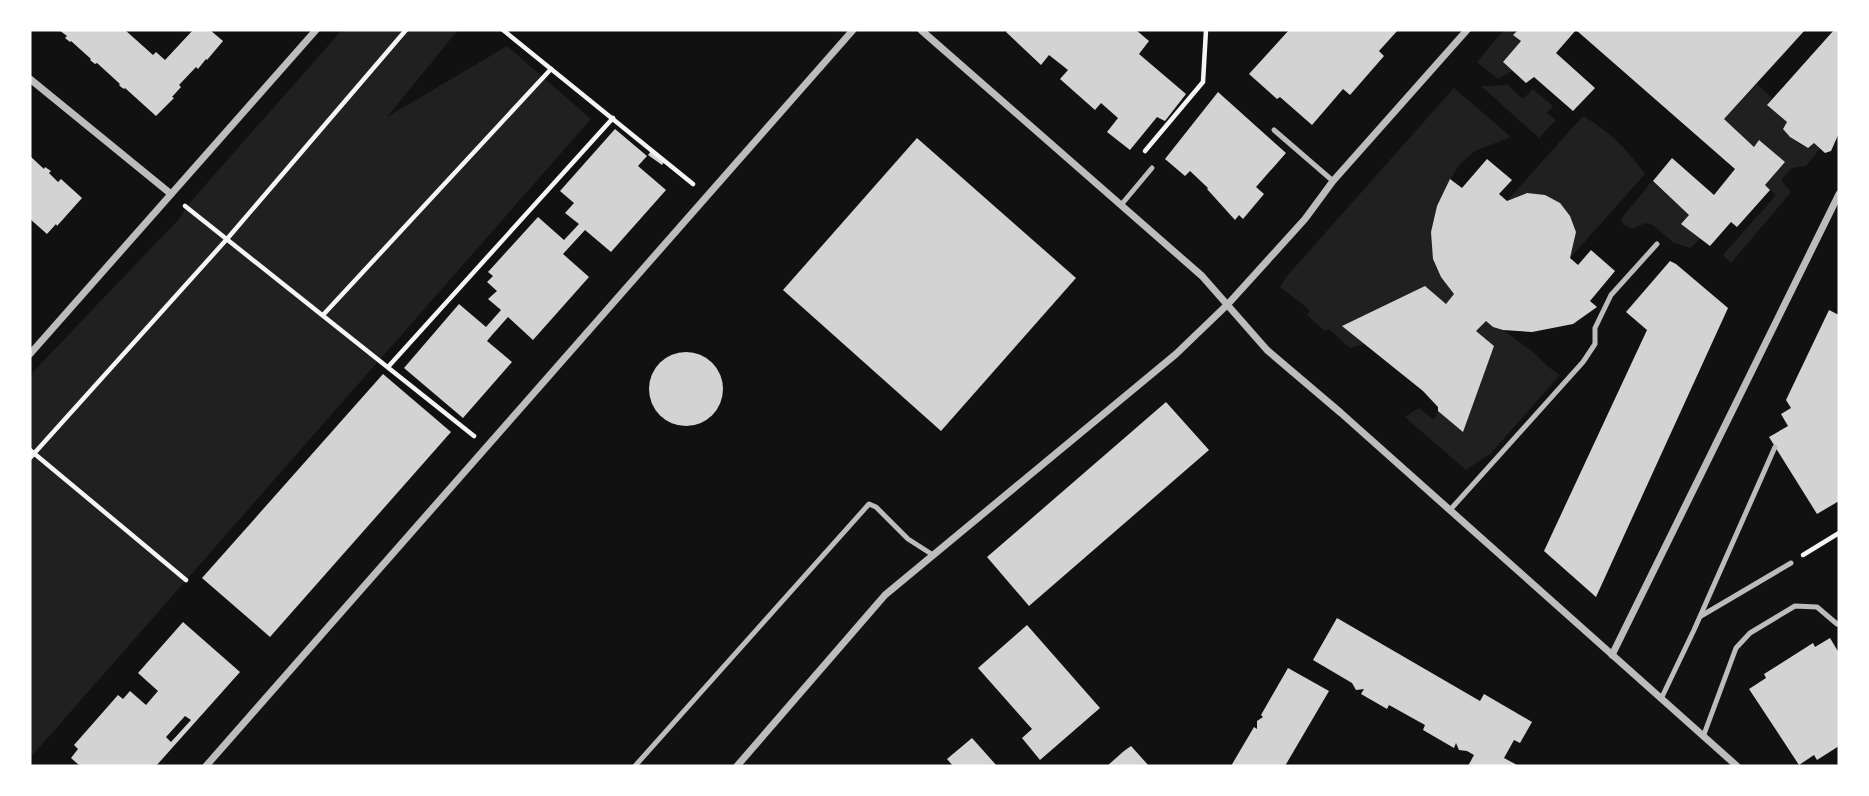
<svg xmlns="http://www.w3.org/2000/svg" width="1869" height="796" font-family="'Titillium Web',sans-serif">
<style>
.green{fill:#202020}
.building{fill:#d3d3d3;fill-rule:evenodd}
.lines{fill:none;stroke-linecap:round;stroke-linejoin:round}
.path{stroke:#f5f5f5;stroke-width:4.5}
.service{stroke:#bcbcbc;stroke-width:5}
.minor{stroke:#bcbcbc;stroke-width:7}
</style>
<rect width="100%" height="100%" fill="#111"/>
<g class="green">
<path d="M342 30H458L387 117 507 46 591 119 30 758V375L180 218 186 207Z"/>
<path d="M1504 30H1518L1514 35 1521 41 1503 62 1512 71 1498 79 1477 62Z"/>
<path d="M1757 84 1772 98 1767 105 1787 122 1783 129C1790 137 1798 145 1808 148L1814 143 1820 149 1806 166 1792 168 1781 180 1791 192 1731 263 1723 255 1776 195 1765 185 1785 162 1759 140 1754 147 1724 119Z"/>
<path d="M1508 85 1523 99 1533 89 1553 106 1547 113 1556 120 1539 138 1481 86Z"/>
<path d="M1454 88 1511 137 1475 151 1458 166 1437 206 1431 232 1454 294 1446 304 1425 287 1343 325 1364 344 1350 348 1329 329 1325 331 1307 315 1310 310 1280 287 1287 276Z"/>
<path d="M1583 116C1611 133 1625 147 1645 174L1570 258 1576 232 1570 216 1527 193 1507 201Z"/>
<path d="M1652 181 1689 215 1682 224 1700 239 1690 248 1674 243 1653 225 1645 223 1633 229 1624 225 1621 219Z"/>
<path d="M1486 321 1493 327 1503 330 1533 352 1547 366 1560 375 1491 453 1466 470 1405 417 1419 408 1434 420 1438 411 1494 346 1476 331Z"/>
</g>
<g class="building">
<path d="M59 30H125L153 55 156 52 165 60 193 30H210L223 41 207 60 206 59 198 69 196 67 179 85 181 87 172 97 174 98 156 116 125 88 124 89 121 87 119 85 120 84 97 63 95 64 90 60 91 59 71 41 70 42 65 38 67 36Z"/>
<path d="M1008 30H1136L1149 41 1139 54 1186 94 1165 121 1157 117 1130 150 1107 132 1118 118 1101 103 1095 110 1060 79 1068 70 1049 55 1041 65 1006 32Z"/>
<path d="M1289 30H1398L1379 51 1384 56 1357 87 1350 95 1343 89 1312 125 1280 97 1277 99 1249 74Z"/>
<path d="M1518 30H1805L1724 119 1754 147 1759 140 1785 162 1765 185 1770 190 1737 227 1731 222 1710 246 1681 224 1689 215 1653 181 1672 158 1714 195 1735 169 1576 30 1556 53 1595 88 1573 111 1534 77 1526 83 1503 62 1521 41 1513 35Z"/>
<path d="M1834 30H1839V133L1831 151 1825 153 1814 143 1808 148 1790 137 1783 129 1787 122 1767 105Z"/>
<path d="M1218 92 1286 153 1256 187 1264 194 1243 219 1239 215 1235 220 1207 189 1208 188 1190 171 1185 176 1165 159Z"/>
<path d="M615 129 647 156 638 166 666 190 611 252 585 230 563 254 589 277 533 340 508 317 492 335 487 341 512 362 463 418 404 368 459 304 486 327 501 310 488 299 497 291 487 282 493 276 488 272 538 217 564 240 579 224 565 213 574 203 560 191Z"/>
<path d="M917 138 1076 278 941 431 783 290Z"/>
<path d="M651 151 665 161 662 165 648 155Z"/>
<path d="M30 156 44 169 45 167 51 171 49 173 58 182 61 179 82 198 57 226 56 224 47 234 30 219Z"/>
<path d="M1487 159 1512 180 1499 194 1507 201 1527 193 1545 195 1560 203 1570 216 1576 232 1570 258 1578 265 1591 250 1615 271 1590 301 1597 307 1573 324 1532 332 1503 330 1493 327 1486 321 1476 331 1494 346 1463 432 1438 411V407L1423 391 1342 326 1425 286 1446 304 1454 294 1441 277 1433 259 1431 232 1437 206 1450 179 1462 188Z"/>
<path d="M1670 261 1676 264 1728 308 1596 597 1544 551 1647 330 1626 312Z"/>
<path d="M1829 310 1839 315V501L1817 514 1769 437 1788 426 1781 414 1791 408 1786 400Z"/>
<circle cx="686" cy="389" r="37"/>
<path d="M383 374 451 432 270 637 202 578Z"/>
<path d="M1166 402 1209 450 1029 606 987 557Z"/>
<path d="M1337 618 1480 701 1484 694 1532 722 1520 743 1514 740 1504 758 1519 766H1468L1474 755 1467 751 1459 750 1456 743 1454 748 1423 730 1425 725 1389 705 1387 709 1361 694 1364 689 1356 690 1352 683 1313 660Z"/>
<path d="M183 622 240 672 156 766H80L71 758 78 749 74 745 118 695 123 699 130 691 146 705 158 691 138 673ZM185 716 191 720 171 742 166 737Z"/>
<path d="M1027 625 1100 708 1040 760 1022 738 1032 729 978 668Z"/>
<path d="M1830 638 1839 653V746L1817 760 1814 755 1799 765 1749 689 1766 678 1764 674 1813 643 1815 647Z"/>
<path d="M1288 668 1329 691 1285 766H1231L1254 727 1257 729V721L1263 717 1261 715Z"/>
<path d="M972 738 997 766H953L947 759Z"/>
<path d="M1131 746 1149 766H1107L1124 751Z"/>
</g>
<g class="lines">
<g class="path">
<path d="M503 30 693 184"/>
<path d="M1145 151 1203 82 1206 30"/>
<path d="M185 206 474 436"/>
<path d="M323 315 551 69"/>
<path d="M388 367 613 118"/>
<path d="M30 450 186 580"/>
<path d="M30 458 227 239 406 30"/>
<path d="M1803 555 1839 533"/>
</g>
<g class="service">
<path d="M1274 130 1333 181"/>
<path d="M1121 205 1152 168"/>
<path d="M1450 510 1583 362 1595 344V328L1611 295 1657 244"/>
<path d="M1701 616 1791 563"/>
<path d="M1661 699 1694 630 1775 447"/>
<path d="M1703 737 1736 648 1750 633 1795 606 1817 607 1837 624"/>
<path d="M635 766 869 504 876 507 908 539 933 555"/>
</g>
<g class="minor">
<path d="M921 30 1202 276 1267 350 1341 413 1737 766"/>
<path d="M30 79 171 194"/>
<path d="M30 354 316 30"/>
<path d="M1612 655 1839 194"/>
<path d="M206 766 853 30"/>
<path d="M737 766 885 595 1176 354 1228 304 1305 219 1333 181 1467 30"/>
</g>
</g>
<rect width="1869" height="796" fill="none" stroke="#ffffff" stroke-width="63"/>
</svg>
